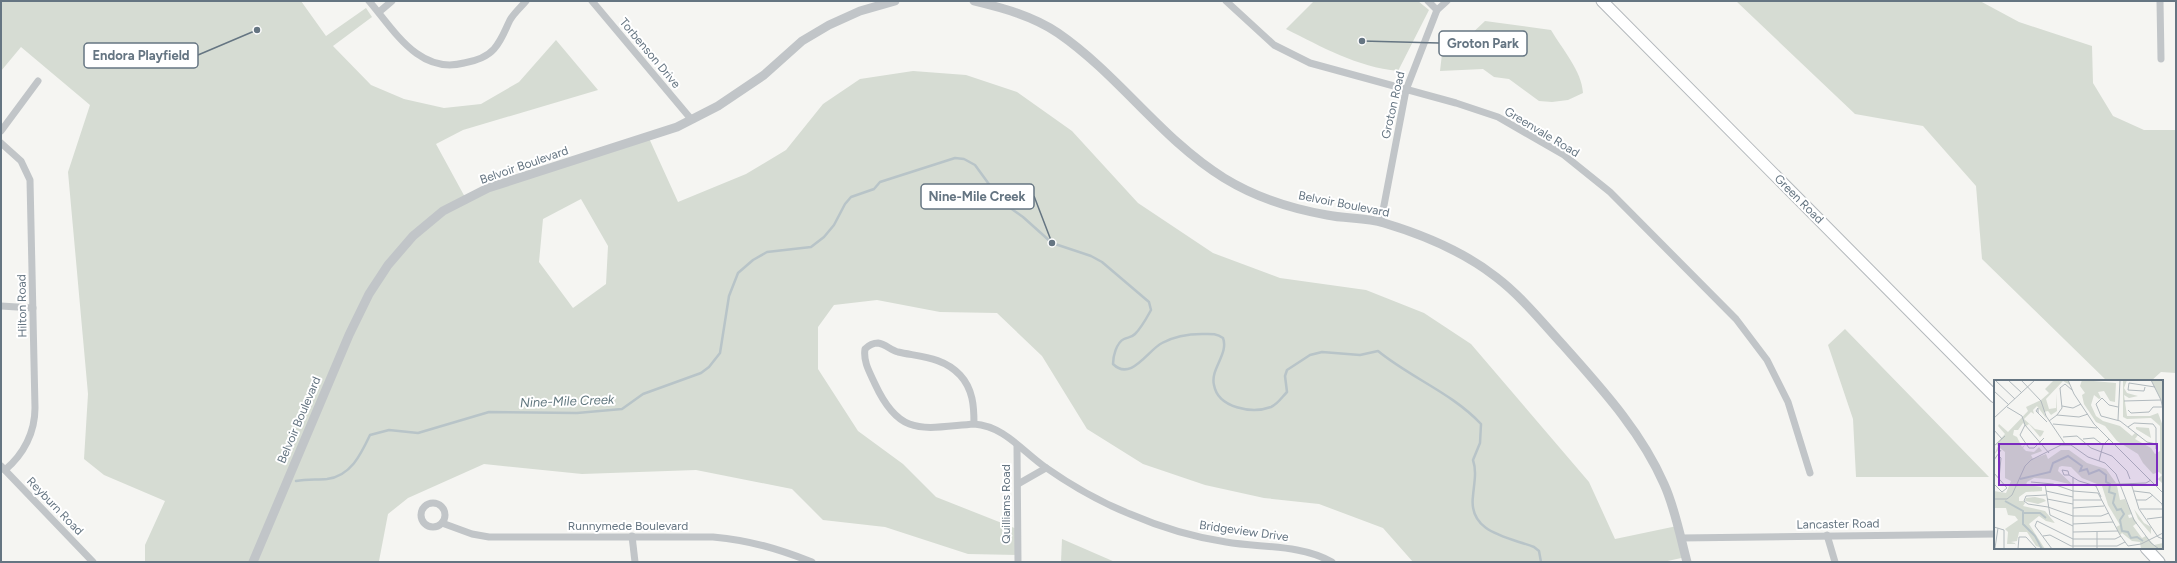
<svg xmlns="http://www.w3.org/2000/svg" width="2177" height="563" font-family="Figtree,sans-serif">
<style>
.green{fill:#d6dcd3;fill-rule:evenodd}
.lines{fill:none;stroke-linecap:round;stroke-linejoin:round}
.stream{stroke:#b8c4c8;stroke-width:2.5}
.secondary-casing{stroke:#b3b8bc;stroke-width:13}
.minor{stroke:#c1c5c8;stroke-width:7}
.tertiary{stroke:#c1c5c8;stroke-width:9}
.secondary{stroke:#fff;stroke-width:11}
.labels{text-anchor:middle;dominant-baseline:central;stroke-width:4;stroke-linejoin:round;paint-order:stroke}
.street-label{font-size:12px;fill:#657582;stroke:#fff}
.water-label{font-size:13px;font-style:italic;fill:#61777f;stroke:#fff}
.inset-river{fill:none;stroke:#b8c4c8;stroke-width:2}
.inset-road{fill:none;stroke:#b2babe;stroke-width:1}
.view{fill:#7b2cbf;fill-opacity:0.15;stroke:#7b2cbf;stroke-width:2}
.inset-edge{fill:none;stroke:#657582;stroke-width:2}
.leader{fill:none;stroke:#657582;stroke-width:1.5}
.callout-dot{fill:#657582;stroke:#fff;stroke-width:1.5}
.callout{fill:#fff;stroke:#657582;stroke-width:1.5}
.callout-label{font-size:13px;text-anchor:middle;font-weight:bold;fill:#657582}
</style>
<rect width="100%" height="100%" fill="#f5f5f2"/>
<g class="green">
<path d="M1 1H301L326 36 366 8 372 17 333 46 371 85 404 99 444 108 481 104 519 82 556 40 598 90 463 130 436 144 466 199 648 136 678 202 746 174 786 150 823 104 860 79 913 71 966 75 1017 92 1072 131 1138 203 1213 253 1280 278 1366 290 1424 313 1471 344 1589 482 1615 539 1677 526 1686 557 1663 562H1413L1383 528 1319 504 1264 498 1205 485 1143 464 1087 429 1042 356 997 313 940 312 877 300 834 305 818 327V369L858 431 903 464 936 497 1017 529 1018 555 968 554 885 527 823 520 792 489 696 470 582 474 484 464 408 498 388 514 379 561 380 562H145V545L165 501 104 475 84 459 88 394 68 172 90 105 21 47 1 71ZM581 199 608 246 606 284 573 308 539 262 543 219Z"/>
<path d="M1314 1H1418L1429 10 1398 71C1357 67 1322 47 1286 29Z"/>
<path d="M1736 1H1980L2019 22 2092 46 2093 83 2113 116 2144 130H2176V373L2161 372 2151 381H2107L1982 259 1976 186 1923 126 1855 114Z"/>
<path d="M1485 21 1551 30C1562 49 1582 71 1583 93L1568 100 1552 102 1539 101 1509 79 1494 77 1483 69 1440 71 1442 54 1466 39Z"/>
<path d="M1845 329 1989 477H1856L1853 419 1828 345Z"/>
<path d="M1062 539 1115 562H1061Z"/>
</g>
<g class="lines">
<path class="stream" d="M296 481C307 479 317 480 327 479 351 476 361 454 370 435L389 430 418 433 489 412 577 413 622 409 643 394 701 373 709 367 720 353 729 296 738 273 753 260 767 252 811 247 824 237 834 225 845 204 851 197 874 189 880 182 955 158 964 159 975 165 1002 202 1023 217 1052 243 1091 256 1102 262 1149 302 1151 310C1146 319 1142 327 1135 334 1131 338 1128 337 1124 339 1116 343 1113 357 1113 364 1131 382 1148 350 1162 343 1175 336 1188 334 1202 334 1210 334 1216 333 1223 338 1229 354 1210 369 1214 385 1218 408 1252 414 1271 407 1278 404 1282 397 1287 392L1285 376 1287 370 1310 355 1322 352 1360 355 1378 351C1411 378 1452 393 1481 424L1480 443 1473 460C1477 472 1474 483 1473 496 1468 533 1508 537 1534 547L1539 551 1541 562"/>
<defs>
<g id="secondary">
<path d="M1602 1 1995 397"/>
<path d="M2146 548 2159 562"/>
</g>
</defs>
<use href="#secondary" class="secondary-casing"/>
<g class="minor">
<path d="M369 1C394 30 419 75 464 63 475 61 487 57 494 49 502 40 505 30 510 20 514 13 521 7 526 1"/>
<path d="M592 1 691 119"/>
<path d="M1226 1 1274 45 1310 63 1456 103 1498 117 1564 155 1610 192 1736 319 1767 360 1788 402 1810 473"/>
<path d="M1428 1 1437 10"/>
<path d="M2160 1 2161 59"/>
<path d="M379 12 392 1"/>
<path d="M1 131 38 81"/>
<path d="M1 143 21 161 30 180 35 408C35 432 24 454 5 470"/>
<path d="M1381 221 1406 90 1437 10 1447 1"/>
<path d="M1 306 33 308"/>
<path d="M974 424C923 428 900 438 875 384 870 373 863 362 865 349 869 345 872 343 878 343 885 344 891 350 898 352 921 357 943 357 960 375 973 389 974 406 974 424 1004 426 1022 451 1045 467 1072 486 1100 502 1130 514 1160 527 1193 537 1226 542 1261 548 1300 544 1332 562"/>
<path d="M1017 446 1018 562"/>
<path d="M1 466 93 562"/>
<path d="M1018 484 1046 468"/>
<circle cx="433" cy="515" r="12"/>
<path d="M442 523 472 534 489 537H713C752 541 776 548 812 562"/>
<path d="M1827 535 1835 562"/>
<path d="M632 536 635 562"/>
<path d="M1681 538 1995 534"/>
</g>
<g class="tertiary">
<path d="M974 1C1003 8 1033 16 1058 33 1119 75 1161 139 1224 178 1255 197 1292 209 1327 215 1346 219 1366 217 1384 223 1424 235 1463 251 1496 277 1521 296 1542 322 1563 345 1601 388 1641 431 1664 484 1675 508 1680 536 1687 562"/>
<path d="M253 562 349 335 369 294 388 265 413 236 443 211 488 188 677 127 718 106 764 75 802 41 829 25 860 11 895 1"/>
</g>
<use href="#secondary" class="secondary"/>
</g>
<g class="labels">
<g class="street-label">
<text transform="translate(650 53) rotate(50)">Torbenson Drive</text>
<text transform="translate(1393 105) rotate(-77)">Groton Road</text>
<text transform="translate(1542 132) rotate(31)">Greenvale Road</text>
<text transform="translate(524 165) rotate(-19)">Belvoir Boulevard</text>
<text transform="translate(1799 199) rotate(45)">Green Road</text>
<text transform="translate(1344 204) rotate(11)">Belvoir Boulevard</text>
<text transform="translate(22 306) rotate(-91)">Hilton Road</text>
<text transform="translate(299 420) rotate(-67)">Belvoir Boulevard</text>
<text transform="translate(1006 504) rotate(-90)">Quilliams Road</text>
<text transform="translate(55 506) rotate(46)">Reyburn Road</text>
<text transform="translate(1838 524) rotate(-1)">Lancaster Road</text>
<text x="628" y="526">Runnymede Boulevard</text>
<text transform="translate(1244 531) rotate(8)">Bridgeview Drive</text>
</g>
<g class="water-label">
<text transform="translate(567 401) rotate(-2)">Nine-Mile Creek</text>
</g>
</g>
<g transform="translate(1994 380)">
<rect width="169" height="169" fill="#f5f5f2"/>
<path d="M60 0H74L76 5 69 1 52 19 55 29 62 28V13L63 31 57 35 54 31 50 32 52 38 43 26 39 30 40 34 37 32 30 39 41 49 50 51 48 55 46 57 35 44 32 46 29 43 24 50H20L19 55 23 57 28 67 31 65 29 68 32 71 40 72 45 67 48 71 37 75 39 79 52 74 54 79 67 70H75L93 83 112 89 122 103H127V105L123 106 126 120 131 119 138 134 134 135 135 138 139 137 143 143 139 146 148 158 152 156 160 165 169 163V169H147L146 162 138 161 128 153 126 155 122 147 126 145 114 125 108 106 88 98 77 87 68 86 65 87 64 91 79 105 55 99 40 98 33 102 32 105 48 107V111L32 112 25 117V121H30L31 123 29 126 51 131 61 143 52 141 45 136 35 144 51 169 42 166 33 152H25L23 161 17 162 21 163 22 166 21 164H13L14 152 11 149 24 140 21 136 14 135 12 128H0V111L12 113 17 101 11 98V72L6 68 0 75 4 66 2 64 11 54 4 46 5 44 14 52 34 31 32 27 47 20 55 13 51 9ZM88 0 122 3 121 22 116 21 110 11 104 12 107 18 105 19 100 15 97 25 102 36 109 41 126 46 138 56 141 53 144 55 141 59 157 68 161 74 166 71V46L157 38 133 39 129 37V0H133L130 8 133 13 144 16 135 18 130 15 133 36H156L164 33 169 46V104L164 99 168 95 165 92 159 94 149 83 144 74 123 61 111 46 102 42 90 24 88 15 91 13 86 6ZM157 0H169V30L167 20ZM142 47 155 48 157 58 142 49ZM41 117 50 119 52 121 44 124 31 121 32 118ZM140 129 150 143 157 147V154L144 139Z" fill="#d6dcd3"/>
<path class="inset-river" d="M26 99 56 92 59 83 74 76 88 86 86 91 93 89 95 94 105 90 112 95V102L116 104 115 112 121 114 119 123 123 130 127 129 130 134 126 140 128 151 134 152 137 158 143 157 149 161M11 121 29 131V144L41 156 48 169M29 133H46L52 138"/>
<path class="inset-road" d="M1 0 21 19M14 0 28 13M27 0 47 21 52 36 71 64M74 0 80 14 100 44 169 113M157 0 167 20 169 30M151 7 150 11 134 10 135 3 161 7M0 11 15 25M130 21 167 20M68 26 79 28 87 24M13 27 28 36 31 45 55 73M124 27 115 25 108 18 102 24 107 36 126 41 153 62 162 64M134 30 137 33 155 32 159 27H168M44 33 42 31 44 28V33L53 42M63 35 68 28 66 8 71 4 78 10M0 38 41 0M124 40 126 0M55 41 63 35 85 37 94 34M59 44 103 48M31 45 26 55 35 68H40L50 58M134 47 140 43 159 44 162 48V69M0 50 8 59M69 57 83 56 97 68 118 76 133 91 136 99M89 59 100 58 109 65M0 66 11 56M4 75 7 78 5 99M0 80 7 70M105 81 109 65 115 59M0 93 13 108 8 112 0 104M75 95H70L68 90 74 91 75 95 85 101 102 106 107 117M79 97V169M37 102 59 104 79 111 104 113 126 155 134 166M137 103 145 129 164 157 169 159M51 104 56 135 79 146M127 104 152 103 157 100M52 111 79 117M140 111 156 113 168 124 169 129M52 115 32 116 30 121 34 124 54 127 79 136H107L115 133M0 119H13L18 115 31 86 37 80 67 65H77L94 77 111 83 122 94 140 140 157 163 165 169M53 119 79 124M79 120H108M142 120H152L159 115M79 128 110 126M146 129H169M153 139 169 137M79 144 119 142M0 147 10 150V169M79 152 124 151M103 152V169M49 156 56 155 77 166H123L131 162M134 166 147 164 169 153M1 168 4 148M24 169 25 157H32L43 169M58 169 41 146 43 141 79 159H121L127 156"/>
<path class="view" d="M5 64H163V105H5Z"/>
<rect width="169" height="169" class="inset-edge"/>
</g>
<path class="leader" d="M1362 41L1439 43M257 30L198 55M1052 243L1034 196"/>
<g class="callout-dot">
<circle cx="1362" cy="41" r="4"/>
<circle cx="257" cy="30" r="4"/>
<circle cx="1052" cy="243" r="4"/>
</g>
<g class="callout">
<rect x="1439" y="31" width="88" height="25" rx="4"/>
<rect x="84" y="43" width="114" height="25" rx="4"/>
<rect x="921" y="184" width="113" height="25" rx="4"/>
</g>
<g class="callout-label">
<text x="1483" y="48">Groton Park</text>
<text x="141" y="60">Endora Playfield</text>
<text x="977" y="201">Nine-Mile Creek</text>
</g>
<rect width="2177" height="563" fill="none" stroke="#657582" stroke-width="4"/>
</svg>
